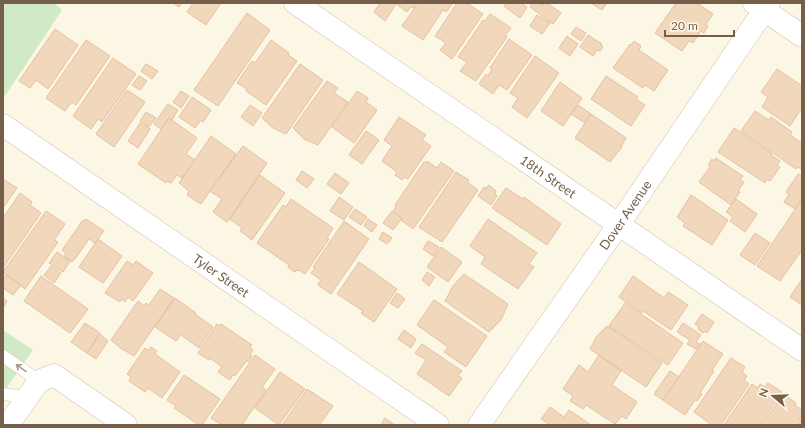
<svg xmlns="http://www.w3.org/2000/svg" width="805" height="428" font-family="Lato,sans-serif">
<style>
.green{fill:#cfeac4}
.building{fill:#f1d8bd;stroke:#e4c19e}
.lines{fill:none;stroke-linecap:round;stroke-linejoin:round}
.lane-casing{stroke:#d0c1af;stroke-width:13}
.street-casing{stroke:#d0c1af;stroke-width:23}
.lane{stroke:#fff;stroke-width:12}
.street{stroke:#fff;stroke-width:22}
.oneway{stroke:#a5978a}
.labels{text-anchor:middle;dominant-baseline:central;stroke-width:3.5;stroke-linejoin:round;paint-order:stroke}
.street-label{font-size:13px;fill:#755f4b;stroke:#fff9ec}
</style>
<rect width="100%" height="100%" fill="#fcf6e5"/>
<g class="green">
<path d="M3 3H54L62 10 3 99Z"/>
<path d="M3 330 33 350 3 393Z"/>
</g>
<g class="building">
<path d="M173 3H182L179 7Z"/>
<path d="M193 3H221L206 25 187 12Z"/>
<path d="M380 3H416L413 8 411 7 407 12 396 4 385 21 374 12Z"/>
<path d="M418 3H453L446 12 443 10 423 40 402 26Z"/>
<path d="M457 3H467L483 14 452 59 440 50 446 43 435 36Z"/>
<path d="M506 3H521L527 7 520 18 504 6Z"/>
<path d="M532 3H540L543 5 545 3H547L561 13 553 24 530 7Z"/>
<path d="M591 3H607L602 10Z"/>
<path d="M676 3H697L713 14 706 24 708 26 704 33 701 31 693 43 689 41 682 51 655 33Z"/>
<path d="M247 13 270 30 218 106 194 90Z"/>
<path d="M490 14 511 28 505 36 507 37 476 81 460 71 467 62 458 57 483 20 485 21Z"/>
<path d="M537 15 550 23 542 34 530 26Z"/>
<path d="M576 27 586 33 581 41 571 34Z"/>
<path d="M55 29 78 45 48 89 36 80 30 88 19 81Z"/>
<path d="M588 35 602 44 600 45 603 47 600 51 597 50 593 56 580 47Z"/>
<path d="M567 36 578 44 570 56 559 48Z"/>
<path d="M509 39 532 55 507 90 499 85 493 94 479 84 486 74 488 76 492 69 490 68Z"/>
<path d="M86 40 110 56 76 105 72 102 65 111 46 98Z"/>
<path d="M271 40 289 53 288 55 297 61 266 105 246 91 247 89 237 83 252 61 255 63Z"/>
<path d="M634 41 641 46 639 50 668 70 654 91 645 85 643 88 613 68 630 44 631 45Z"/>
<path d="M535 56 559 73 527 118 512 107 518 98 510 93Z"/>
<path d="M113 58 136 74 102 122 98 119 91 129 73 116Z"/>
<path d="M146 64 158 71 152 79 141 71Z"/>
<path d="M300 64 323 80 286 134 273 128 262 118Z"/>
<path d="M777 69 802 86V108L790 126 762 107 768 97 761 92Z"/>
<path d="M139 76 147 81 140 90 132 85Z"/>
<path d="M606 76 638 97 636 99 645 105 631 126 591 99Z"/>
<path d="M327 81 338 88 334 93 348 102 318 145 304 139 293 128Z"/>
<path d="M560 82 582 98 563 126 541 111Z"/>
<path d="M127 90 145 102 114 147 96 134Z"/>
<path d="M181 91 189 96 181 108 173 102Z"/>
<path d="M357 91 368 98 366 102 377 110 354 143 332 127Z"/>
<path d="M192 97 211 110 203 122 201 120 195 128 179 117Z"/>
<path d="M168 104 178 110 172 120 169 118 161 129 154 124Z"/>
<path d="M250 105 262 113 253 126 241 117Z"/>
<path d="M578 105 591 114 585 123 571 114Z"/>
<path d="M755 111 769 120 771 117 792 132 790 135 802 143V170L798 167 796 169 741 131Z"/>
<path d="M146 112 156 118 149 127 140 121Z"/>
<path d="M591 114 626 138 621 147H622L610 162 575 138Z"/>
<path d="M399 117 426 135 422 140 431 146 408 179 404 177 402 180 395 175 397 172 382 161 392 146 384 140Z"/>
<path d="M169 118 197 138 186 154 195 160 182 178 177 175 171 183 167 181 166 183 138 164Z"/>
<path d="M140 123 150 129 138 148 128 141Z"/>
<path d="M734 128 772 154 771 155 780 161 777 165 780 167 770 181 767 179 765 183 718 152Z"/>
<path d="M366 131 379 140 362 164 349 155Z"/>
<path d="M211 136 236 154 201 204 187 195 189 191 179 183Z"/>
<path d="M243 146 267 163 227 222 213 212 222 199 210 191Z"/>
<path d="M716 158 743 176 740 180 744 182 738 191 740 192 731 205 699 182 710 167 708 165 712 159 714 161Z"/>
<path d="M427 161 437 168 441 162 454 171 413 229 401 220 402 218 393 212 396 206 395 205 424 162 426 163Z"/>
<path d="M302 171 314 179 307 188 296 180Z"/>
<path d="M456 172 469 180 467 182 478 190 442 242 419 227Z"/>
<path d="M335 173 349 183 341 194 327 184Z"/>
<path d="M798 174 802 176V199L795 209 784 202 789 195 786 192Z"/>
<path d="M260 175 285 193 252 240 240 231 242 228 230 219Z"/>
<path d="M3 179 17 188 3 208Z"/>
<path d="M489 185 496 191 495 194 497 196 491 205 478 196 484 187 486 188Z"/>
<path d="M506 188 523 199 524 197 561 224 547 245 492 208Z"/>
<path d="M20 193 32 202 30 205 41 213 3 268V218Z"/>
<path d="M691 195 728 220 712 245 683 226 685 223 677 217Z"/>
<path d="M339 197 353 207 344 220 330 211Z"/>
<path d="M291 199 333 228 327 238 329 239 305 274 299 270 298 271 296 270 295 272 288 267 289 265 257 243 283 205 286 207Z"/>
<path d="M736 199 757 214 745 232 730 221 733 217 726 212Z"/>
<path d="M802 199V250L780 281 757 266Z"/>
<path d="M355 209 367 217 361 225 349 217Z"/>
<path d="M46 211 65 224 54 240 58 242 25 289 3 272Z"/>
<path d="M392 211 402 218 393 230 383 223Z"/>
<path d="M86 219 104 231 95 243 89 239 75 259H74L72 262 64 256 66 253 62 250 83 220 85 221Z"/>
<path d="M368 219 377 225 372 232 364 226Z"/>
<path d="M488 219 537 253 529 264 534 267 518 289 481 264 485 257 470 246Z"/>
<path d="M344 221 369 239 331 294 318 285 321 280 311 273 315 268 313 267Z"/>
<path d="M383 232 392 238 387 244 379 239Z"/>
<path d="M755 233 770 243 755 265 740 255Z"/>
<path d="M98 239 122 256 103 283 79 267Z"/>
<path d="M428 241 439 247 433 256 423 249Z"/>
<path d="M441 247 462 262 448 282 427 267Z"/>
<path d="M57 252 70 261 63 272 49 263Z"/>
<path d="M127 261 133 265 136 261 153 273 133 301 128 297 125 302 122 299 120 302 105 293Z"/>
<path d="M359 262 397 289 374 322 361 313 363 311 337 294Z"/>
<path d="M51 266 61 273 54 283 44 275Z"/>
<path d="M427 272 435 277 429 286 422 280Z"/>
<path d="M464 274 508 304 501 320 489 332 445 301 453 286Z"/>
<path d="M6 275 21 285 13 295 3 288V279Z"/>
<path d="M41 276 88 309 70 333 24 301Z"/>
<path d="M633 276 664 298 668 292 688 305 671 330 643 311 642 313 619 297Z"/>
<path d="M802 279V305L790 297Z"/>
<path d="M160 289 174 298 134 356 122 349 111 340 138 301 144 306 146 303 149 305Z"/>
<path d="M397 293 405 299 398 308 390 303Z"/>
<path d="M3 298 7 301 3 308Z"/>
<path d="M175 298 196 313 195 314 213 327 199 348 181 335 176 341 155 327Z"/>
<path d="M434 300 487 336 466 367 444 352 448 347 417 325Z"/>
<path d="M625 303 683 343 668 365 609 326Z"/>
<path d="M702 314 714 322 707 333 705 331 703 333 698 329 699 327 695 324Z"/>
<path d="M85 323 100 333 87 353 71 342Z"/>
<path d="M683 323 701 335 696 342 700 344 696 349 687 344 690 340 677 332Z"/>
<path d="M217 324 220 326 221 324 252 345 250 347 253 350 250 354 252 356 248 362 247 360 235 376 233 374 230 380 218 372 222 367 210 358 209 360 198 353Z"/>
<path d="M607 326 662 363 646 387 590 349 597 336Z"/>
<path d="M404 330 416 339 411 348 398 339Z"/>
<path d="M100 334 108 341 96 359 87 353Z"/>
<path d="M703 341 723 354 712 370 714 371 700 393 702 394 697 401 695 400 685 415 663 400Z"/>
<path d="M422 344 462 371 458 376 462 378 449 396 417 374 426 360 415 353Z"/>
<path d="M151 347 157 351 155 354 180 372 162 398 148 388 145 392 129 381 131 377 127 374 145 348 148 350Z"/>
<path d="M255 355 275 369 262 387 266 390 242 425H222L211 418Z"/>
<path d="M599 355 621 371 612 385 637 402 626 419 622 416 615 424 586 405 583 409 570 401 573 396 563 389 579 365 588 372Z"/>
<path d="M731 358 745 367 742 372 747 376 744 380 749 384 721 425H712L694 412Z"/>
<path d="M670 371 679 377 663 400 654 394Z"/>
<path d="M280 372 305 389 279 425 255 408Z"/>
<path d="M184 375 220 399 202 425H199L174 408 176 406 167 400Z"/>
<path d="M768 383 782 392 760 425H724L752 384 758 388 760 384 765 387Z"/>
<path d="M307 389 333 406 319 425H284L283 424Z"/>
<path d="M783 394 796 403 795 405 802 410V415L799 419 802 420 799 425H762Z"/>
<path d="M550 407 564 417 569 410 591 425H550L541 419Z"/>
<path d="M385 418 395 425H381Z"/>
</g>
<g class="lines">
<defs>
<g id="lane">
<path d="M3 356 39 381"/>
<path d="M3 394 27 397"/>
</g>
<g id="street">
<path id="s1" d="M295 3 802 350"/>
<path d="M754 3 802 36"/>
<path id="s2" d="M3 125 438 425"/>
<path d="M8 425 39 381 54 375 126 425"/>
<path id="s3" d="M479 425 619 224 769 3"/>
</g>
</defs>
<use href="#lane" class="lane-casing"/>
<use href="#street" class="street-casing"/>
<use href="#lane" class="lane"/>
<use href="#street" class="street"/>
</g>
<defs><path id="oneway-shaft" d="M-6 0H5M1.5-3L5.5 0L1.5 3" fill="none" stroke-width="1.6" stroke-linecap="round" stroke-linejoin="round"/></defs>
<use class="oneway" href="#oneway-shaft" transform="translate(21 368) rotate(-145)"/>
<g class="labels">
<g class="street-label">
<text stroke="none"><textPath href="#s1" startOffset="307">18th Street</textPath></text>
<text stroke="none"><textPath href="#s3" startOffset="256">Dover Avenue</textPath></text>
<text stroke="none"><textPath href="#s2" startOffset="265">Tyler Street</textPath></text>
</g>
</g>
<rect width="805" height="428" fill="none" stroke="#755f4b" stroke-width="8"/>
<g transform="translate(773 396) rotate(289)" stroke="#fff9ec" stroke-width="3" paint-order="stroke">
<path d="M0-3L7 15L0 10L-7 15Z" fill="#755f4b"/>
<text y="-6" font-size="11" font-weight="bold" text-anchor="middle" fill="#755f4b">N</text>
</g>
<path d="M665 30v6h69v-6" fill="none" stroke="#755f4b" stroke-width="2"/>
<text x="671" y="30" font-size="12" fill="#755f4b" stroke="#fff9ec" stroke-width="3" paint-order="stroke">20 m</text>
</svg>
